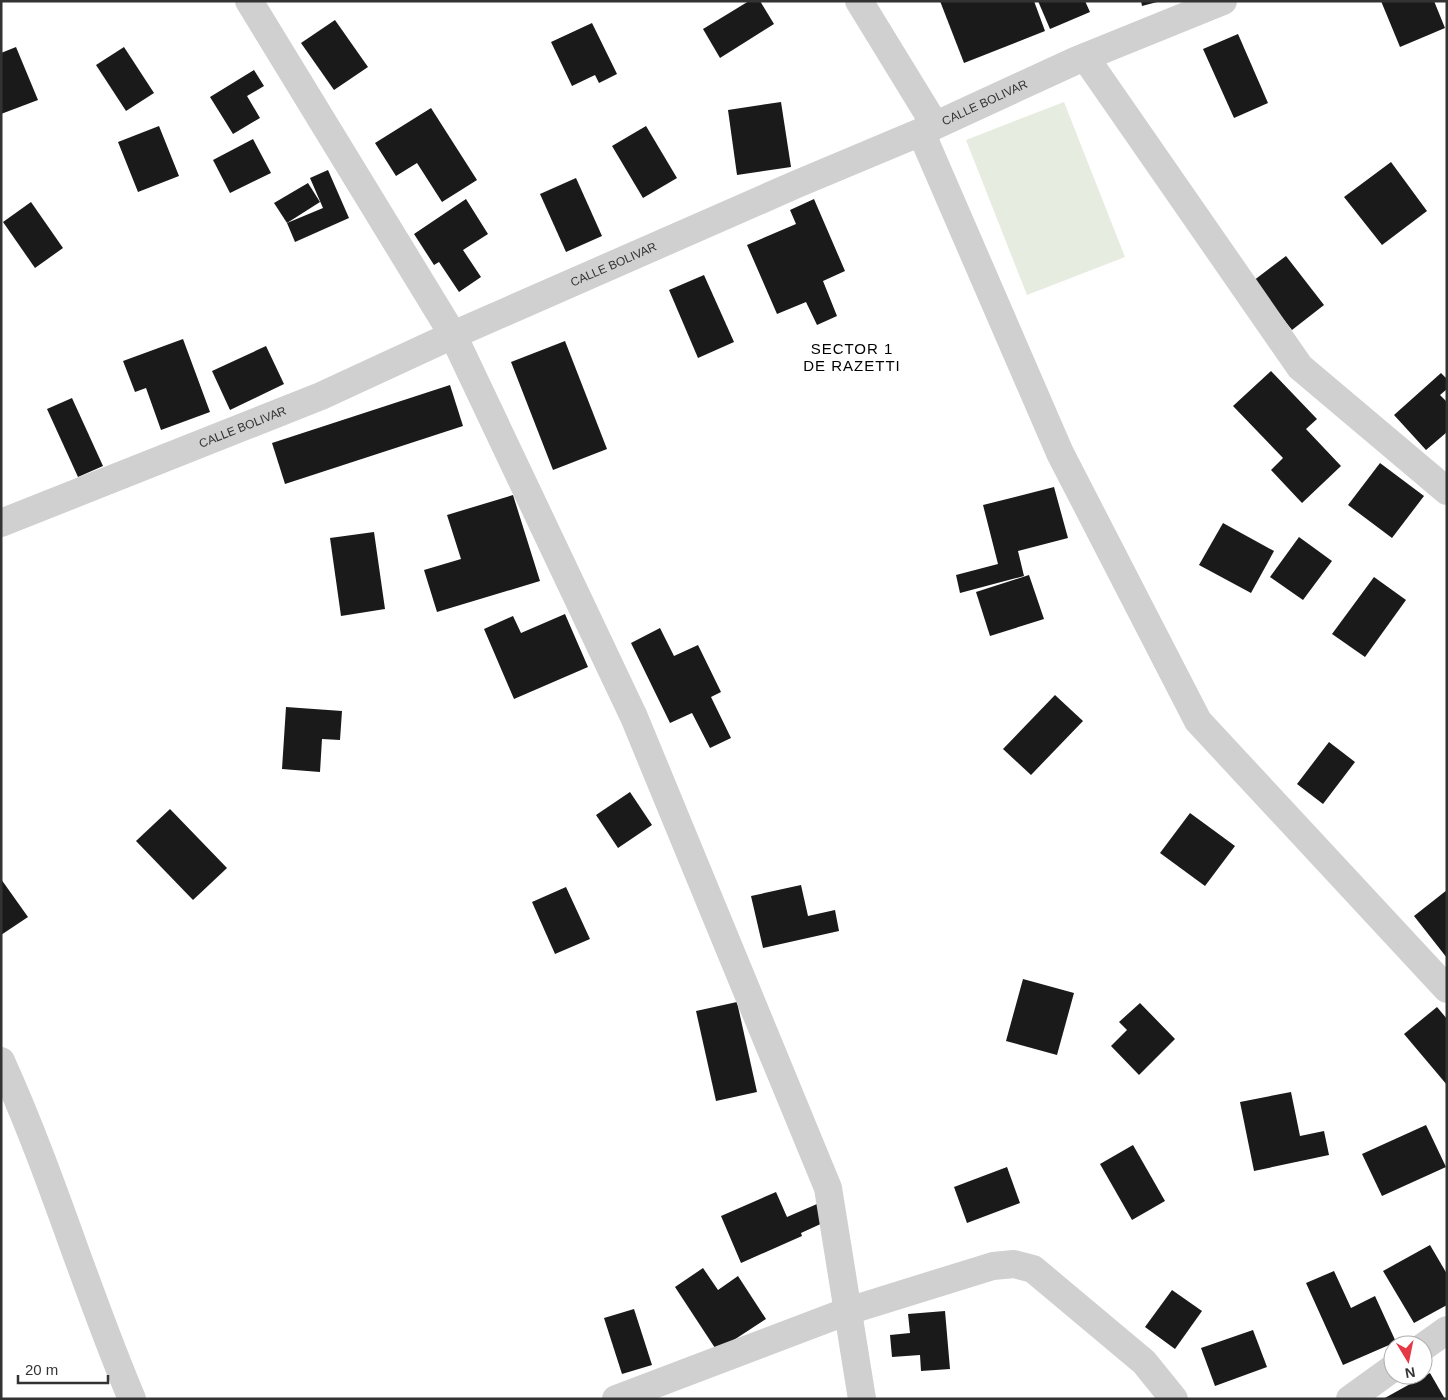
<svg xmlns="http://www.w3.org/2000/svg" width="1448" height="1400" font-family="Arial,sans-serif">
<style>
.green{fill:#e6ecdf}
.building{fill:#1a1a1a}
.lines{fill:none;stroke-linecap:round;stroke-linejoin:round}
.minor{stroke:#d0d0d0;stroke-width:28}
.labels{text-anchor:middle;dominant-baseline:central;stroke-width:5;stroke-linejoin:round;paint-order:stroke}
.street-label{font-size:12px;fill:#333;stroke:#fff}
.quarter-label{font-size:15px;letter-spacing:1px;fill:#000;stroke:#fff}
</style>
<rect width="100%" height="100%" fill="#fff"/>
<path class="green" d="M1064 102 1125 257 1027 295 966 140Z"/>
<g class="building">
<path d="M749 1H760L774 24 720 58 703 29Z"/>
<path d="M940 1H1034L1045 31 964 63Z"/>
<path d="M1038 1H1085L1090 12 1050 29Z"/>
<path d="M1141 1H1156L1157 2 1142 6Z"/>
<path d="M1381 1H1434L1445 28 1400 47Z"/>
<path d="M335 20 368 67 334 90 301 43Z"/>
<path d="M592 23 617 74 599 83 595 75 572 86 551 42Z"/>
<path d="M1238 34 1268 103 1234 118 1203 49Z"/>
<path d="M16 47 38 100 1 114V53Z"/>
<path d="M124 47 154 93 126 111 96 65Z"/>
<path d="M254 70 264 86 247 96 260 118 233 134 210 97Z"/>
<path d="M781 102 791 167 737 175 728 110Z"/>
<path d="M431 108 477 180 442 202 417 163 396 176 375 143Z"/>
<path d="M159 126 179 176 138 192 118 142Z"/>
<path d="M646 126 677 178 643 198 612 146Z"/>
<path d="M253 139 271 173 230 193 213 160Z"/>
<path d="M1391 162 1427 211 1382 245 1344 197Z"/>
<path d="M328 170 349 218 295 242 287 223 323 208 310 178Z"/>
<path d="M576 178 602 236 566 252 540 194Z"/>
<path d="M308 183 320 202 287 223 274 203Z"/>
<path d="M466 199 488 234 463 250 481 277 459 292 439 262 434 265 414 234Z"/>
<path d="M814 199 845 271 823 281 837 316 817 325 806 302 777 314 747 245 796 224 790 210Z"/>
<path d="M31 202 63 248 35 268 3 222Z"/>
<path d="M1286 256 1324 305 1292 330 1253 281Z"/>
<path d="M704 275 734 342 698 358 669 290Z"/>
<path d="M183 339 210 412 161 430 146 388 135 392 123 361Z"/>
<path d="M565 341 607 449 553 470 511 362Z"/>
<path d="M266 346 284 384 230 410 212 371Z"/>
<path d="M1271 371 1317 419 1306 429 1341 466 1302 503 1271 470 1283 458 1233 406Z"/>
<path d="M1441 373 1447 379V389L1440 395 1447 402V432L1426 450 1394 415Z"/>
<path d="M450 385 463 426 285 484 272 443Z"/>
<path d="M72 398 103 466 78 477 47 409Z"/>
<path d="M1380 463 1424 496 1392 538 1348 505Z"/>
<path d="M1054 487 1068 538 1018 551 1024 576 960 593 956 575 998 564 983 505Z"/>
<path d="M513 495 540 581 437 612 424 570 461 559 447 515Z"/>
<path d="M1223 523 1274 551 1251 593 1199 565Z"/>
<path d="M374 532 385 609 341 616 330 538Z"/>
<path d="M1299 537 1332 561 1303 600 1270 577Z"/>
<path d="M1029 575 1044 619 990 636 976 592Z"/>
<path d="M1374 577 1406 600 1365 657 1332 634Z"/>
<path d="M565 614 588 667 514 699 484 629 513 616 521 633Z"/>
<path d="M660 628 674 656 698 645 721 692 711 697 731 738 710 748 692 713 670 723 631 643Z"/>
<path d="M1055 695 1083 721 1031 775 1003 749Z"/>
<path d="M286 707 342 711 340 740 322 739 320 772 282 769Z"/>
<path d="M1329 742 1355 762 1323 804 1297 784Z"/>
<path d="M630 792 652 825 618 848 596 815Z"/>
<path d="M170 809 227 868 193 900 136 841Z"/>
<path d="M1190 813 1235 846 1205 886 1160 853Z"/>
<path d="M1 879 28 917 1 935Z"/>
<path d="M801 885 808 916 835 910 839 931 763 948 751 896Z"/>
<path d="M566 887 590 939 555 954 532 902Z"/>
<path d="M1447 890V958L1414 916Z"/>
<path d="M1023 979 1074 993 1057 1055 1006 1041Z"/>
<path d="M737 1002 757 1092 716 1101 696 1011Z"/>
<path d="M1140 1003 1175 1039 1139 1075 1111 1046 1127 1030 1119 1022Z"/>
<path d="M1437 1007 1447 1019V1085L1404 1034Z"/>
<path d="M1291 1092 1300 1136 1324 1131 1329 1155 1254 1171 1240 1102Z"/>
<path d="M1426 1125 1446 1167 1382 1196 1362 1154Z"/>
<path d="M1133 1145 1165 1201 1132 1220 1100 1164Z"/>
<path d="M1007 1167 1020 1203 967 1223 954 1187Z"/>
<path d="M776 1192 787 1217 817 1204 825 1222 801 1233 802 1236 741 1263 721 1216Z"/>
<path d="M1430 1245 1447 1274V1305L1414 1323 1383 1271Z"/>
<path d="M703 1268 718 1290 738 1276 766 1319 717 1351 675 1287Z"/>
<path d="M1334 1271 1351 1308 1375 1296 1396 1342 1343 1365 1306 1283Z"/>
<path d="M1172 1290 1202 1311 1175 1349 1145 1327Z"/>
<path d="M634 1309 652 1365 622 1374 604 1318Z"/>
<path d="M945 1311 950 1369 921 1371 920 1355 892 1357 890 1335 910 1333 908 1314Z"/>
<path d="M1253 1330 1267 1367 1215 1386 1201 1348Z"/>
<path d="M1430 1373 1445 1399H1383Z"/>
</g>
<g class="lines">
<g class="minor">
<path d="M249 1 453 335 634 717 828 1188 862 1399"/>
<path d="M859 1 935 125"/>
<path d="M1085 57 1300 367 1447 491"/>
<path d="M921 132 1060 453 1198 721 1447 989"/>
<path id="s1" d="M1 523 321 396 453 335 797 184 921 132 1075 61 1223 1"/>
<path d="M1 1061C51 1171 85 1288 132 1399"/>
<path d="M1423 1347 1447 1330"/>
<path d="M616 1399 848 1311 993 1266 1014 1264 1033 1269 1144 1362 1174 1399"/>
<path d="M1350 1399 1393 1368"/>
</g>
</g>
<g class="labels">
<g class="street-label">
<text stroke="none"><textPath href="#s1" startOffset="1070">CALLE BOLIVAR</textPath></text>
<text stroke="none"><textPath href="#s1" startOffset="665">CALLE BOLIVAR</textPath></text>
<text stroke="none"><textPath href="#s1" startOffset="260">CALLE BOLIVAR</textPath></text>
</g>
<g class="quarter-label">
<text x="852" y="348">SECTOR 1<tspan x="852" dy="17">DE RAZETTI</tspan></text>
</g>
</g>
<rect width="1448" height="1400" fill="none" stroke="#333333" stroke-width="5"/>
<g transform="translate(1408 1360) rotate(170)"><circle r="24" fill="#ffffff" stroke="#adadad"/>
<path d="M0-4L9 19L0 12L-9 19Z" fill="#e63946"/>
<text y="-8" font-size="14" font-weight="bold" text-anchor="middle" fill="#333333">N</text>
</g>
<path d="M18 1375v8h90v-8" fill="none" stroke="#333333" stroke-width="2.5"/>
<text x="25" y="1375" font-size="15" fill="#333333" stroke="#ffffff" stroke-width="4" paint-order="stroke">20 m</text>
</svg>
